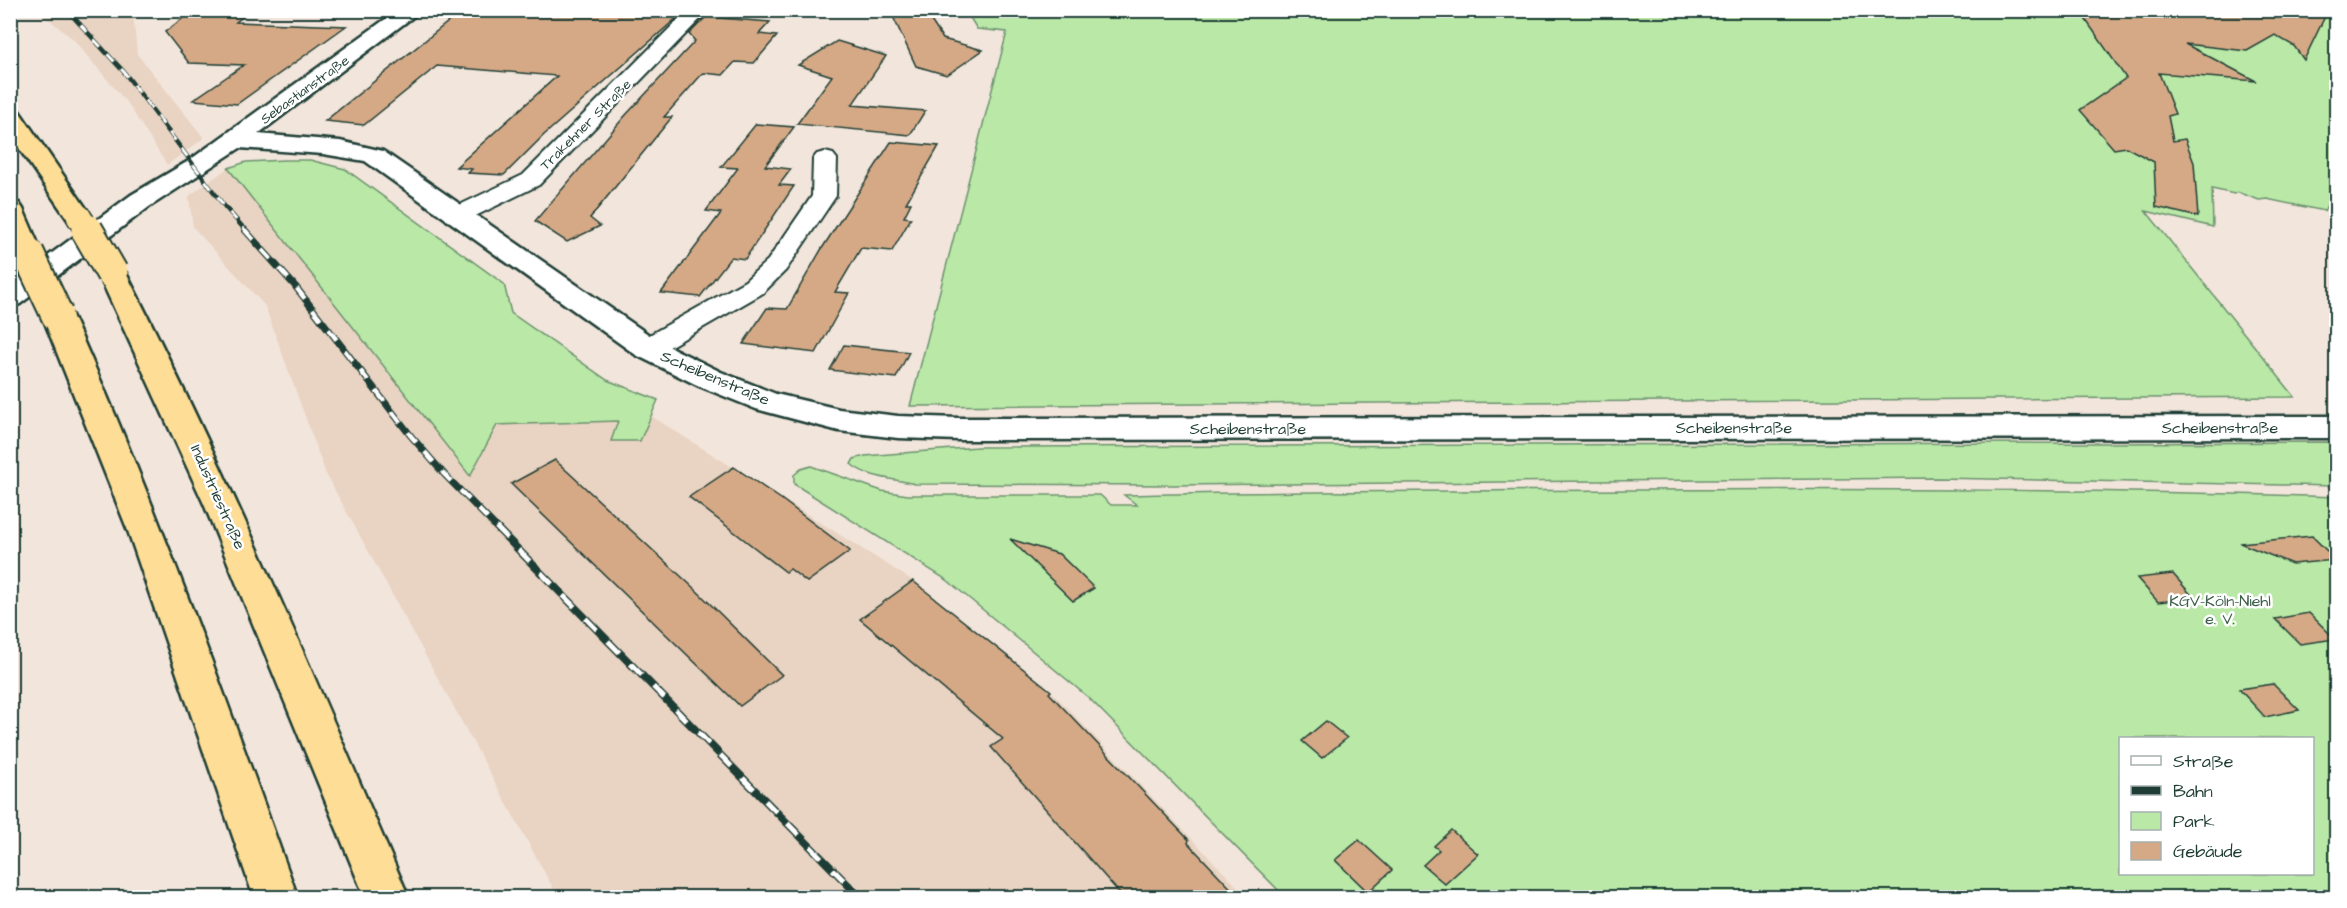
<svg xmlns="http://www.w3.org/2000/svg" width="2347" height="908" font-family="'Architects Daughter',sans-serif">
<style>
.built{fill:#e9d3c2}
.green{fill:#b9e8a7;stroke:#6c926e;stroke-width:1.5;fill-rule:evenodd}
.building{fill:#d5a986;stroke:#1f3d34;stroke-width:1.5}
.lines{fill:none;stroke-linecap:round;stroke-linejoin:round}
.minor-casing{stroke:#1f3d34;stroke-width:4}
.tertiary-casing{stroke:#1f3d34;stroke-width:5}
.trunk-casing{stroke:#1f3d34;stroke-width:5}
.minor{fill:#fff;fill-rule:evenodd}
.tertiary{fill:#fff;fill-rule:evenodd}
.trunk{fill:#fedd96;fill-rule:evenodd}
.rail-far2-casing{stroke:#1f3d34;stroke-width:4.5}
.rail-far1-casing{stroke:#1f3d34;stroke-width:7}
.rail-casing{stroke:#1f3d34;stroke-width:8}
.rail-far2{stroke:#fff;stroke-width:3;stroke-dasharray:10;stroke-linecap:butt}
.rail-far1{stroke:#fff;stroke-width:4.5;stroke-dasharray:13;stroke-linecap:butt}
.rail{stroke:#fff;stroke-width:5;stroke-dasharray:16;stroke-linecap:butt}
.trunk-bridge-far1-casing{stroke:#1f3d34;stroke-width:27;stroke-linecap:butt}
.trunk-bridge-casing{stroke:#1f3d34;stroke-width:35;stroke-linecap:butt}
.trunk-bridge-far1{stroke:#fedd96;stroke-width:24}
.trunk-bridge{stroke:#fedd96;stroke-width:31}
.labels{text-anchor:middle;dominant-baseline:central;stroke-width:5;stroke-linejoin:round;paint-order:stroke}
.far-street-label{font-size:14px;fill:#1f3d34;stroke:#fff}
.street-label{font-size:16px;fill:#1f3d34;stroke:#fff}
.park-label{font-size:16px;fill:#3e5f4b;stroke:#fff}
</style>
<rect width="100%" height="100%" fill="#f2e5db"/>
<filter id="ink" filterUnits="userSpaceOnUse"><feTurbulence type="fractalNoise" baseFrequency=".0167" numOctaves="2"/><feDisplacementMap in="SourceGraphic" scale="12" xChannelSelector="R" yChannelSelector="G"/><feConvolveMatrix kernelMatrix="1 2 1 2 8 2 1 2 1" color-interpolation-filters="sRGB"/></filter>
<g filter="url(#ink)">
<g class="built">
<path d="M39 11H251L243 17 133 14 137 54 204 138 167 165 128 104 73 39Z"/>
<path d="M228 168 470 476 544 336 607 380 658 400 651 416 913 581 1051 691 1247 897H558L326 474 265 306 193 227 189 196Z"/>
</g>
<g class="green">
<path d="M966 11H2336V187L2324 211 2267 199 2259 200 2237 192 2234 194 2212 189 2213 227 2146 211 2295 397 910 406 1007 32 977 29Z"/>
<path d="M284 160H310L345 169 504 284 511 313 607 380 658 400 640 441H611L618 421 497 425 470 476 228 168 246 162Z"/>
<path d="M2336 442V486L1937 478 1173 485 915 484C895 479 867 478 851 464L854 459 865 456 978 447Z"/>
<path d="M811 466 882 491 908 495H1100L1111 505H1137L1124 495C1293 491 1461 491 1630 490 1866 489 2101 489 2336 497V897H1285L1089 698 1011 633 947 580 794 484V475L801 469ZM2120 738H2312V874H2120Z"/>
</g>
<g class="building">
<path d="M194 10H251L236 22 346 26 237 104 193 100 244 65 189 63 165 32Z"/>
<path d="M463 10H676L672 14 680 15 544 135 504 175 468 173 472 169 456 167 557 76 437 66 364 125 325 121Z"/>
<path d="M890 10H924L943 39 983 50 947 75 916 66Z"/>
<path d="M2079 10H2328L2304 60 2294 46 2275 35 2247 51 2185 44 2256 81 2159 73 2175 114 2168 116 2173 141 2185 139 2194 163 2198 217 2156 207 2154 162 2126 147 2114 149 2080 110 2126 78Z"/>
<path d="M706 17 770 22 759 34 777 36 754 63 735 62 723 75 703 73 664 117H672L590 218 600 226 567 242 535 221 625 116 695 41 689 34Z"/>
<path d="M837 41 886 56 852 105 925 111 910 135 797 124 832 76 798 65Z"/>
<path d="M756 124 794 127 765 166 791 169 779 185 794 186 745 259 731 257 700 297 661 293 721 213 706 211 738 168 721 167Z"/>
<path d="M891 142 939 146 906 203H911L904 217 911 218 892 251 861 248 835 292 849 293 816 353 743 344 767 308 787 309 821 250Z"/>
<path d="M844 345 909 352 896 378 830 370Z"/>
<path d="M555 460 697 591 782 675 740 706 511 484Z"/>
<path d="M734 467 781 499 850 551 807 582 790 569 786 572 689 497Z"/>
<path d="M2312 536 2336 560 2292 564 2240 543Z"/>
<path d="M1010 539 1059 554 1094 588 1073 601Z"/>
<path d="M2173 574 2194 598 2158 602 2137 578Z"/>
<path d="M913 581 1051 691 1049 693 1189 840 1188 843 1239 897H1123L991 747 1003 739 860 619Z"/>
<path d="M2309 613 2335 639 2300 644 2275 619Z"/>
<path d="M2273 684 2299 710 2265 717 2239 689Z"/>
<path d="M1326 721 1347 738 1322 758 1302 741Z"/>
<path d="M1451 830 1478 854 1445 884 1423 865 1439 850 1434 846Z"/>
<path d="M1359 840 1392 870 1368 892 1335 860Z"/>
</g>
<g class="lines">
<defs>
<g id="minor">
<path d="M688 10H709L539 185 465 221 456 223 447 221 444 216 447 211 523 175Z"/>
<path d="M825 152 833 154 837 159 836 196 786 270 763 293 657 354 647 357 637 354 633 348 637 342 745 281 768 260 812 196 813 159 817 154Z"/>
</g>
<path id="tertiary" d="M398 10H422L258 134 340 141 383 151 658 341 721 372 776 394 839 409 898 416 959 418 2336 416V438L959 440 898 438 839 431 756 409 699 386 636 355 365 161 323 154 240 148 149 207 20 304 10 307V284L131 195 187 162Z"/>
<g id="trunk">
<path d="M10 109 19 111 92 217 88 223 79 225 70 223 66 217 10 135Z"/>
<path d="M10 201 19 203 23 209 42 253 38 259 28 261 18 259C7 242 10 221 10 201Z"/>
<path d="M112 265 122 267 126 273C230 477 319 687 409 898H365L204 504 98 273 102 267Z"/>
<path d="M57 306 67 309 72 315C157 505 227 701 298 898H254L128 531 42 315 47 309Z"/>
</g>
</defs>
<use href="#minor" class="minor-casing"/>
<use href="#tertiary" class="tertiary-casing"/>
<use href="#trunk" class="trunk-casing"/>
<use href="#minor" class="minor"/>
<use href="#tertiary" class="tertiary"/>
<use href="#trunk" class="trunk"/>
<defs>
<path id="rail-far2" d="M67 10 124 72 225 207 247 232"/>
<path id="rail-far1" d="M245 230 295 286 411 436 444 474 497 528"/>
<path id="rail" d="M496 527 861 898"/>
</defs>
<use href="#rail-far2" class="rail-far2-casing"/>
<use href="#rail-far1" class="rail-far1-casing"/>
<use href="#rail" class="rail-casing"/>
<use href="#rail-far2" class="rail-far2"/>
<use href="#rail-far1" class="rail-far1"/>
<use href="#rail" class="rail"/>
<defs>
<path id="trunk-bridge-far1" d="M79 217 88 232"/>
<g id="trunk-bridge">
<path d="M87 230 112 273"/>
<path d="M28 253 57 315"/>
</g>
</defs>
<use href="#trunk-bridge-far1" class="trunk-bridge-far1-casing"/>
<use href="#trunk-bridge" class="trunk-bridge-casing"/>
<use href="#trunk-bridge-far1" class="trunk-bridge-far1"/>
<use href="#trunk-bridge" class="trunk-bridge"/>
</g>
</g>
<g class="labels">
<g class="far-street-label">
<text transform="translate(305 90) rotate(-36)">Sebastianstraße</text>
<text transform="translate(586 125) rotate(-45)">Trakehner Straße</text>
</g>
<g class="street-label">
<text transform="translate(715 378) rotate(23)">Scheibenstraße</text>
<text x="1734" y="428">Scheibenstraße</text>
<text x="2220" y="428">Scheibenstraße</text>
<text x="1248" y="429">Scheibenstraße</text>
<text transform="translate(218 497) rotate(66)">Industriestraße</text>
</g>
<g class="park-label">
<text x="2220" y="601">KGV-Köln-Niehl<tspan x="2220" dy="18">e. V.</tspan></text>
</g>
</g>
<rect width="2347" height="908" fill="none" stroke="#fff" stroke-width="36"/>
<rect x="18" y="18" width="2311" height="872" fill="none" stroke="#1f3d34" stroke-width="2" filter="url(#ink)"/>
<rect x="2119" y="737" width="195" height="138" fill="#ffffff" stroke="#a5b1ae" stroke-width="1.5"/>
<rect x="2131" y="756" width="30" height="9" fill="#ffffff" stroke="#a5b1ae" stroke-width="1.5"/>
<text x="2173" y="767" font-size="18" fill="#1f3d34">Straße</text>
<rect x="2131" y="786" width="30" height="9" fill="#1f3d34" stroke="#a5b1ae" stroke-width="1.5"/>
<text x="2173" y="797" font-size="18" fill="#1f3d34">Bahn</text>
<rect x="2131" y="812" width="30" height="18" fill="#b9e8a7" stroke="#a5b1ae" stroke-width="1.5"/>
<text x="2173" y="827" font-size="18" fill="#1f3d34">Park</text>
<rect x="2131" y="842" width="30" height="18" fill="#d5a986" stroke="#a5b1ae" stroke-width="1.5"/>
<text x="2173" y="857" font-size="18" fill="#1f3d34">Gebäude</text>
</svg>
